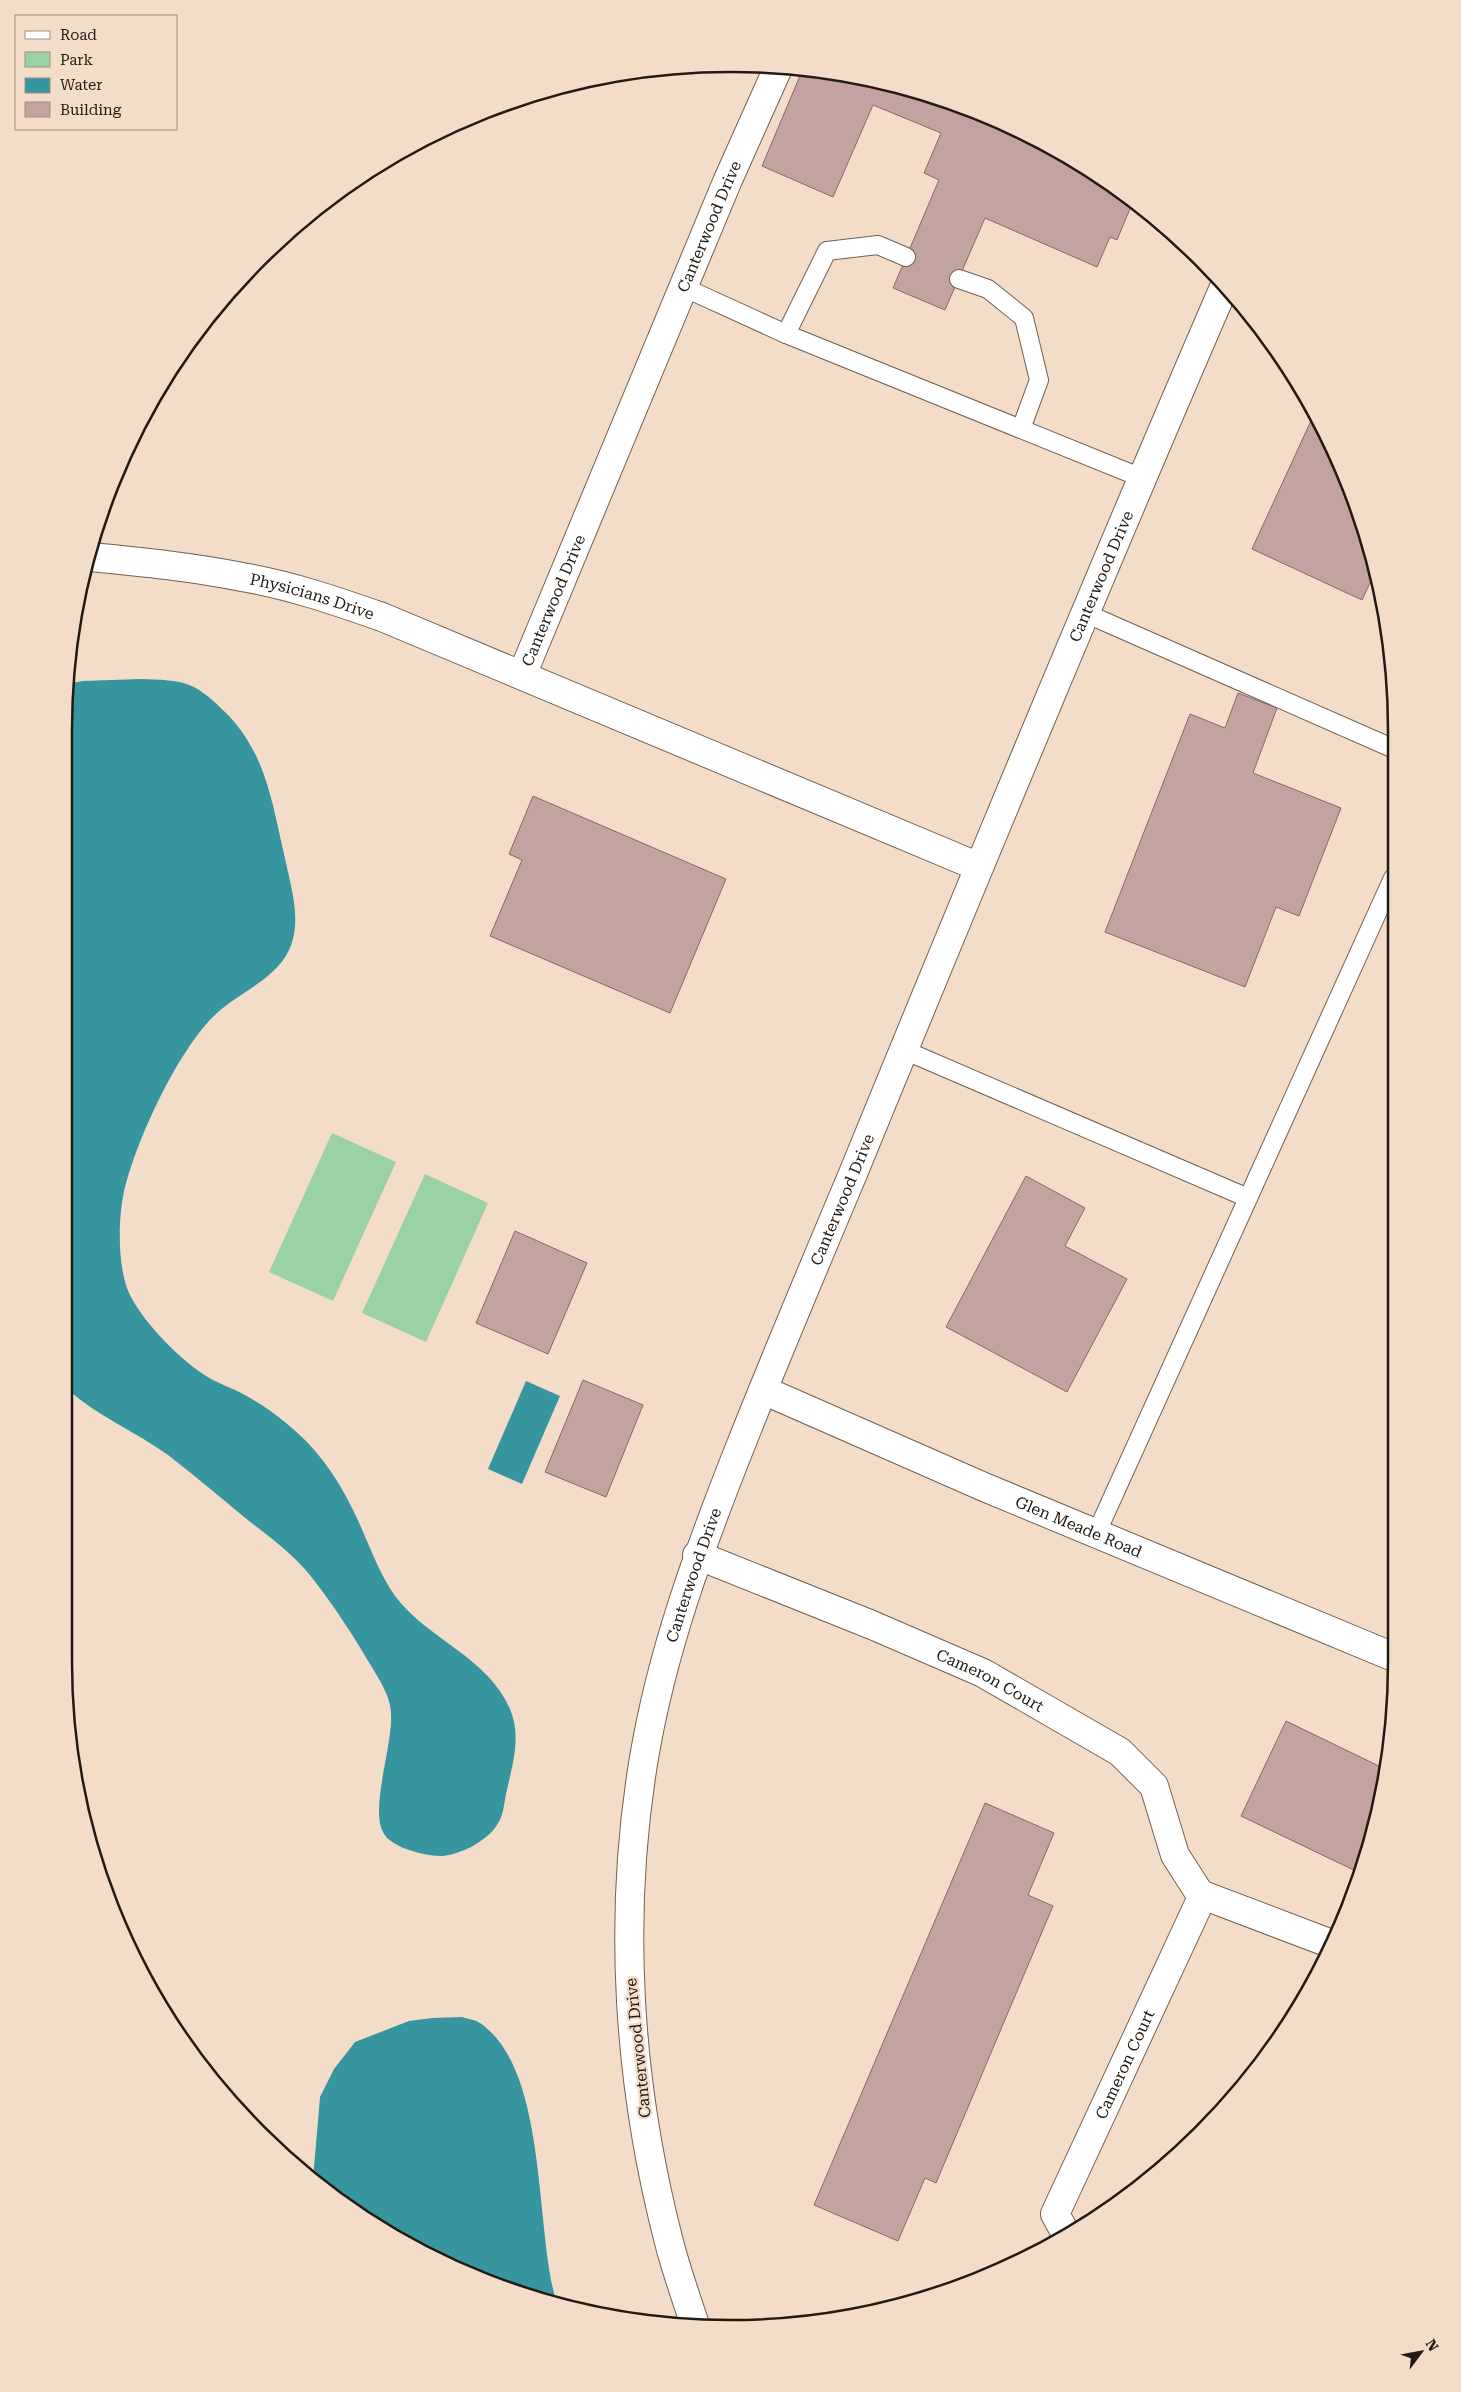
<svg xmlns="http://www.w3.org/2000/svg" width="1461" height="2392" font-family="'Roboto Serif',serif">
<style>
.green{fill:#9ad1a9}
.water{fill:#37959f}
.building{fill:#c3a39f;stroke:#866966}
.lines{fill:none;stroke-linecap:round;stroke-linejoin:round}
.service-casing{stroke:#74604e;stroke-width:20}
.minor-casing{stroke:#74604e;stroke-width:30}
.service{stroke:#fff;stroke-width:18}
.minor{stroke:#fff;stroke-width:28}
.labels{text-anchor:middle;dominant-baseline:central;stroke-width:4.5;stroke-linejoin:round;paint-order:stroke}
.street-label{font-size:16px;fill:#231b13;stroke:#f4ddc8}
.rim{fill:none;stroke:#231b13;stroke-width:2.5}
</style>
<rect width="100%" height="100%" fill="#f4ddc8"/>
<g class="green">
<path d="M332 1133 396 1162 333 1301 269 1272Z"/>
<path d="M425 1174 488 1203 426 1342 362 1313Z"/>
</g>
<g class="water">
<path d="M141 679C158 680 179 679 194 687 207 694 218 705 228 715 266 755 272 802 284 854 290 884 303 920 289 950 275 980 239 992 216 1014 178 1049 133 1146 123 1197 118 1223 118 1269 129 1293 144 1324 182 1362 211 1379 224 1386 238 1390 250 1398 263 1405 275 1414 286 1423 315 1446 336 1475 352 1508 367 1537 376 1569 395 1596 427 1639 488 1657 510 1709 522 1737 512 1766 506 1794 504 1805 503 1817 497 1825 487 1841 460 1855 441 1856 431 1856 418 1853 409 1850 400 1847 387 1841 383 1832 370 1808 393 1745 391 1714 391 1700 383 1686 376 1674 356 1640 334 1605 309 1574 291 1552 267 1535 244 1517 219 1496 194 1475 168 1455 136 1432 98 1416 68 1390L65 687 66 684 83 681Z"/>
<path d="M526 1381 560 1396 522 1484 488 1469Z"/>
<path d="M462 2017C468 2019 476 2020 480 2023 549 2070 534 2230 557 2304L516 2293 435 2259 325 2191 313 2179 320 2097 334 2069 355 2042 409 2021 432 2018Z"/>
</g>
<g class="building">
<path d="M802 71 861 77 986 115 1101 176 1132 204 1117 240 1110 237 1097 267 985 218 945 310 893 288 939 180 924 173 941 133 873 105 833 197 762 166Z"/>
<path d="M1315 412 1362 516 1375 572 1362 600 1252 549Z"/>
<path d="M1238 693 1277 708 1253 773 1341 808 1299 916 1276 907 1245 987 1105 932 1190 714 1225 728Z"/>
<path d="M533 796 726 879 670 1013 490 936 522 860 509 854Z"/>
<path d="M1026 1176 1085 1208 1065 1246 1127 1279 1067 1392 946 1327Z"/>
<path d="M515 1231 587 1263 548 1354 476 1323Z"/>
<path d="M583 1380 643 1405 606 1497 545 1472Z"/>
<path d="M1286 1721 1383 1768 1362 1874 1241 1816Z"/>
<path d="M985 1803 1054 1833 1028 1895 1053 1906 936 2183 925 2178 898 2241 814 2205Z"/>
<path d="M1281 2025 1287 2028 1285 2032 1259 2064Z"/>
<path d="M962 2282 964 2285 941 2294Z"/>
</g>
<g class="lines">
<defs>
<g id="service">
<path d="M959 279 988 289 1024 318 1039 380 1021 429"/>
<path d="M683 287 786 334 1142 478"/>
<path d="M786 334 827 251 878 245 906 257"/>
<path d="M1085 613 1392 748"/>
<path d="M904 1050 1248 1198"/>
<path d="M1096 1534 1393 878"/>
</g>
<g id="minor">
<path id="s1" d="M91 557C142 562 192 567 242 577 290 585 336 601 382 617L979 867"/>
<path id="s2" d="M522 675 727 182 778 68"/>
<path id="s3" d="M763 1390 984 1487 1396 1658"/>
<path id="s4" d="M697 1555 872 1625 983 1673 1120 1752 1154 1786 1175 1855 1200 1894 1329 1943"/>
<path id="s5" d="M1066 2234 1055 2214 1203 1895"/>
<path id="s6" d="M695 2325C686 2297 676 2270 669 2242 628 2084 617 1918 644 1758 662 1650 700 1548 740 1447 776 1356 814 1266 852 1176 974 878 1097 581 1225 285"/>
</g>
</defs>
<use href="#service" class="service-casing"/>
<use href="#minor" class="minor-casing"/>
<use href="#service" class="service"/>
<use href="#minor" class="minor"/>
</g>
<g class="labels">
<g class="street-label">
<text stroke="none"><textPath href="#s2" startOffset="486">Canterwood Drive</textPath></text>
<text stroke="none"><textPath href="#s6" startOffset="1844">Canterwood Drive</textPath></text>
<text stroke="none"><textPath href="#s1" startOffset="225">Physicians Drive</textPath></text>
<text stroke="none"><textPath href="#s2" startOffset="81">Canterwood Drive</textPath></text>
<text stroke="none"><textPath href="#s6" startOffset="1169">Canterwood Drive</textPath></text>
<text stroke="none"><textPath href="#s3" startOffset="344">Glen Meade Road</textPath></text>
<text stroke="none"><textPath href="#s6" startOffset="765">Canterwood Drive</textPath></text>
<text stroke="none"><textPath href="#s4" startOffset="319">Cameron Court</textPath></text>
<text transform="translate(638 2048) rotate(-96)">Canterwood Drive</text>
<text stroke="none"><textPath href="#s5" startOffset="188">Cameron Court</textPath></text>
</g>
</g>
<path d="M0 0H1461V2392H0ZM730 72H730A658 658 0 0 1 1388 730V1662A658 658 0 0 1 730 2320H730A658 658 0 0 1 72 1662V730A658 658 0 0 1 730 72Z" fill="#f4ddc8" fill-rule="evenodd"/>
<path class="rim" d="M730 72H730A658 658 0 0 1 1388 730V1662A658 658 0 0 1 730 2320H730A658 658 0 0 1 72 1662V730A658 658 0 0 1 730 72Z"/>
<rect x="15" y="15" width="162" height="115" fill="#f4ddc8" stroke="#a08f80"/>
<rect x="25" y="31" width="25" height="8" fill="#ffffff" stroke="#a08f80"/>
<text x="60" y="40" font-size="15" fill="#231b13">Road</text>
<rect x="25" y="52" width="25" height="15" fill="#9ad1a9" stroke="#a08f80"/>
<text x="60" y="65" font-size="15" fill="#231b13">Park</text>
<rect x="25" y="78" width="25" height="15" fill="#37959f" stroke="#a08f80"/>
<text x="60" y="90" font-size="15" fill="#231b13">Water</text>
<rect x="25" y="102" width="25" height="15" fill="#c3a39f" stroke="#a08f80"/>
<text x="60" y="115" font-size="15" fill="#231b13">Building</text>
<g transform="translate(1421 2352) rotate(58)" stroke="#f4ddc8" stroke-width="4" paint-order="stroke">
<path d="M0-4L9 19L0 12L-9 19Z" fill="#231b13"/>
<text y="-8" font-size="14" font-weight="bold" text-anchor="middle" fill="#231b13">N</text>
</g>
</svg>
